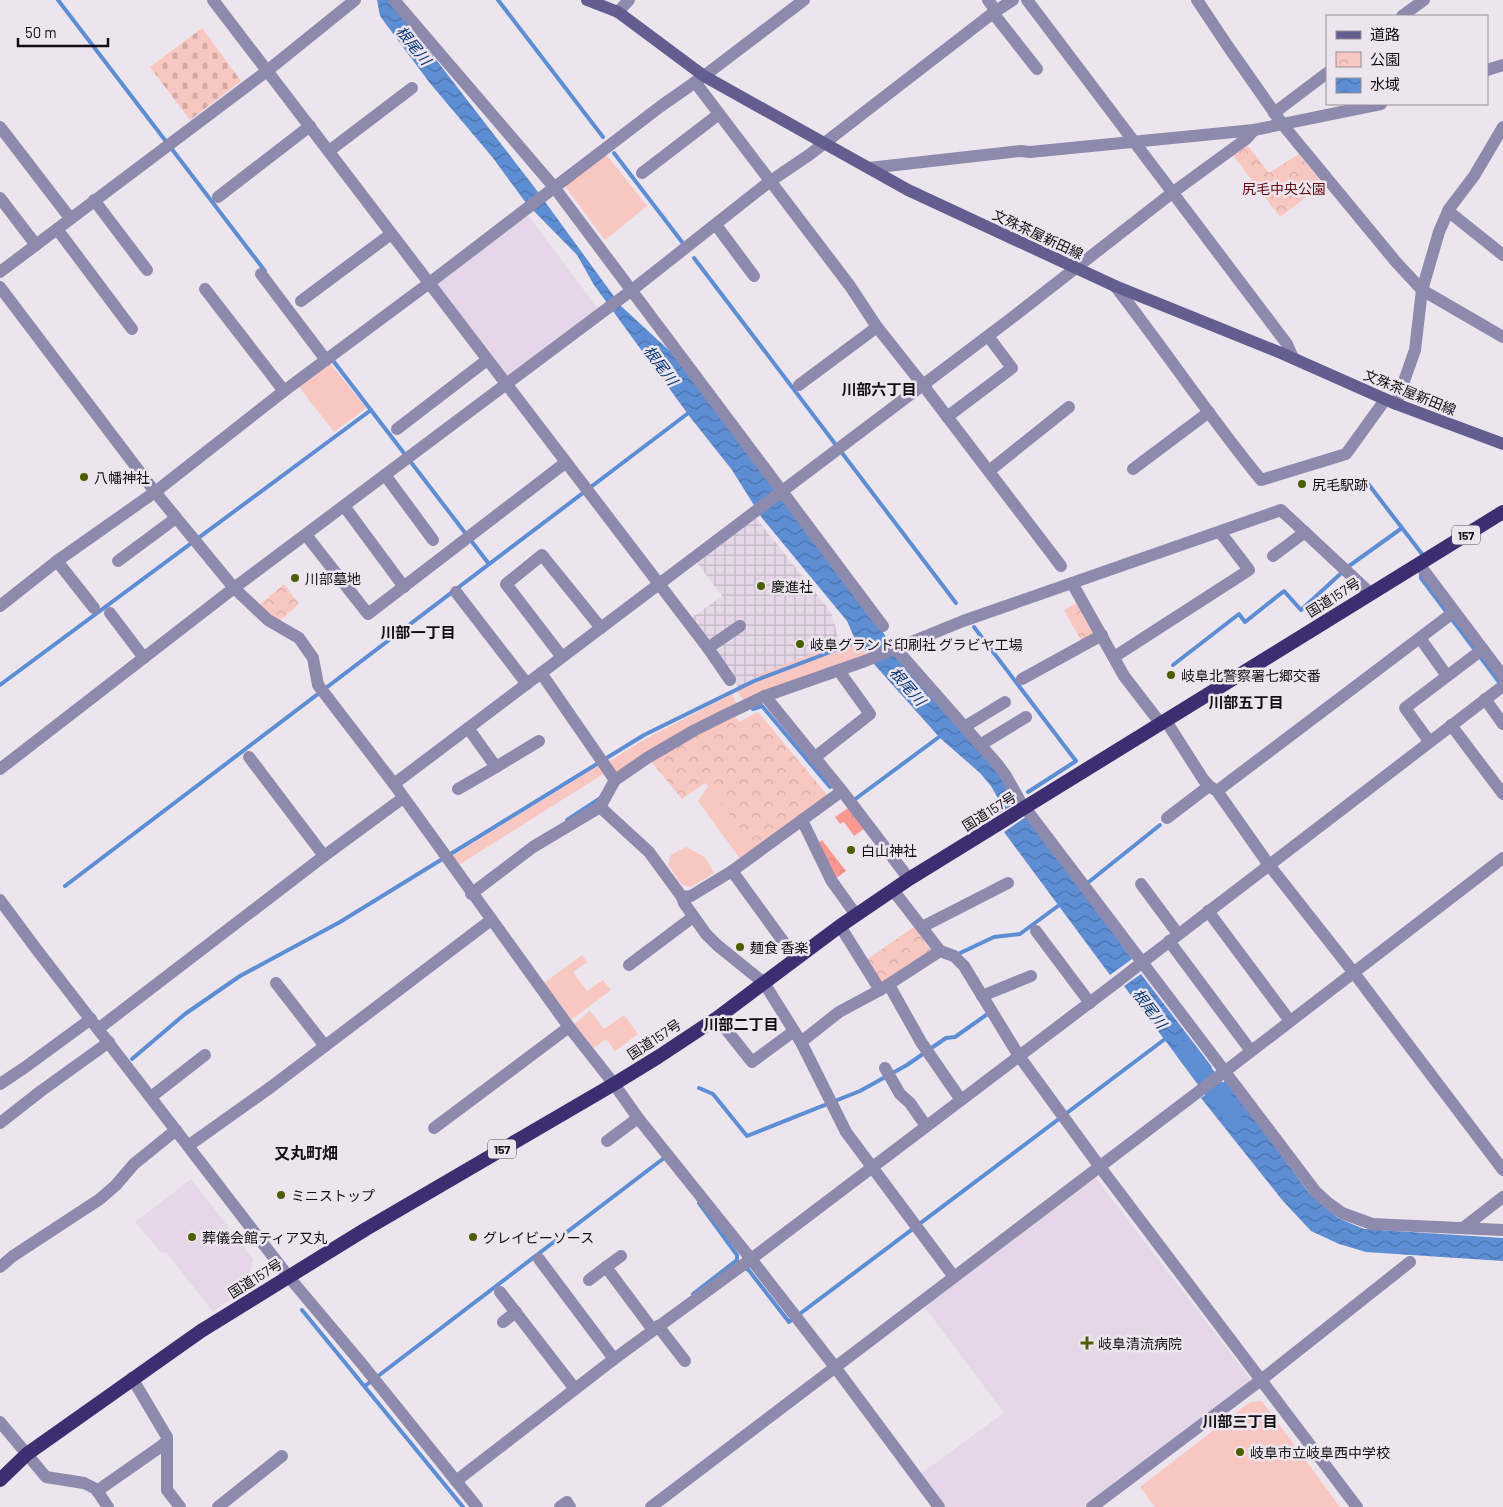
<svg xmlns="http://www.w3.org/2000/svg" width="1503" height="1507" font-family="Barlow,'Noto Sans JP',sans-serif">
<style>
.built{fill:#e5d7e7}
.industrial{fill:url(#industrial-grid)}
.grass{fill:#f9c7c1}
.forest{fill:url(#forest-crowns)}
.cemetery{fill:url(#cemetery-stones)}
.park{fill:url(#park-crowns)}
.water{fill:url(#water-waves)}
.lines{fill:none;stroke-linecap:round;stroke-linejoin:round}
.stream{stroke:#5d8ed4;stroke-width:4}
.river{stroke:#5d8ed4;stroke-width:21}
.minor{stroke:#8e8aae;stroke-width:12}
.tertiary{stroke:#8e8aae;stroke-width:12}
.secondary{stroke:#645d90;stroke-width:12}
.trunk{stroke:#3c2e70;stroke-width:14}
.minor-bridge{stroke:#8e8aae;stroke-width:12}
.poi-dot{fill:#4d5e00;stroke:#ede5ee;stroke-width:2}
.labels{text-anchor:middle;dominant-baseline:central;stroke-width:5;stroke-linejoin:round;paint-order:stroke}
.shield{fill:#ede5ee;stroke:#534f54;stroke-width:1}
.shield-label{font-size:12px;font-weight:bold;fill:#110f12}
.park-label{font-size:14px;fill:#610b0f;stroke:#ede5ee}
.street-label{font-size:14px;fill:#110f12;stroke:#ede5ee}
.poi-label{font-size:14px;fill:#110f12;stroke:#ede5ee;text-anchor:start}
.water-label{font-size:15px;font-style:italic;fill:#033573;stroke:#ede5ee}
.neighbourhood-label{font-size:15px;font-weight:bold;fill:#110f12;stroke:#ede5ee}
.quarter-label{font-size:16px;font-weight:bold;fill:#110f12;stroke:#ede5ee}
</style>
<defs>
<pattern id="industrial-grid" width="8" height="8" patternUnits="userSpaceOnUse" patternTransform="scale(1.25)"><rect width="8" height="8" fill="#e5d7e7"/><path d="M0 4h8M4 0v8" fill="none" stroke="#c3b7c5"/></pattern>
<pattern id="forest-crowns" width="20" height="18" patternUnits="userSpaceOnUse" patternTransform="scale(1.25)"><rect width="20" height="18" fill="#fa9991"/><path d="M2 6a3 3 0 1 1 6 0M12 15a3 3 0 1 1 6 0" fill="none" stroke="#d5837c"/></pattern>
<pattern id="cemetery-stones" width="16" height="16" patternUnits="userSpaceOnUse" patternTransform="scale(1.25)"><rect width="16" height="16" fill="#f9c7c1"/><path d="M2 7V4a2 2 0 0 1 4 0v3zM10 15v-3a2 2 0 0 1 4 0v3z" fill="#d4aaa5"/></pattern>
<pattern id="park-crowns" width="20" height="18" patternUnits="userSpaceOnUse" patternTransform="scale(1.25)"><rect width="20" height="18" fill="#f9c7c1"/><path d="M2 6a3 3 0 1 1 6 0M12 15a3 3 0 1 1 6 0" fill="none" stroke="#d4aaa5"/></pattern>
<pattern id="water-waves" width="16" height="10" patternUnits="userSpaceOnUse" patternTransform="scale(1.25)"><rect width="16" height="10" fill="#5d8ed4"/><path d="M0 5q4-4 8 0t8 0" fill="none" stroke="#4b72ab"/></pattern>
</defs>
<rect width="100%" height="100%" fill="#ede5ee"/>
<g class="built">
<path d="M528 215 598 309 505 379 435 286Z"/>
<path d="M1095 1177 1252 1381 1084 1507H945L920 1474 1004 1413 923 1305Z"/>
<path d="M191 1179 253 1259 247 1288 213 1312 166 1252 162 1253 135 1222Z"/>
</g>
<path class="industrial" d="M756 518 831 612 841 647 738 687 726 667 690 619 722 596 696 561Z"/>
<g class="grass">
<path d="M606 154 647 206 605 240 565 186Z"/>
<path d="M330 363 366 408 334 432 299 387Z"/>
<path d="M839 644 840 647 759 677V674Z"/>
<path d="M856 644 869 655 744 702 737 691 755 682Z"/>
<path d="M732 694 738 705 616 775 606 763 647 738Z"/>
<path d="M603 763 608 771 457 866 450 857Z"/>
<path d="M714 778 783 830 741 860 698 801Z"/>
<path d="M686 847 705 857 714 873 691 887 682 885 668 865 671 855Z"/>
<path d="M582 955 587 962 573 972 587 991 603 980 611 990 571 1020 544 983Z"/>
<path d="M590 1011 604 1029 624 1015 638 1034 615 1051 606 1039 594 1048 574 1024Z"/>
<path d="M1262 1401 1340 1507H1155L1140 1487 1250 1402Z"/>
</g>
<g class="forest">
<path d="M848 808 864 829 854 836 844 822 840 824 835 817Z"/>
<path d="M822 840 846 871 834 880 816 845Z"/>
</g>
<path class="cemetery" d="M202 28 241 81 190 120 150 67Z"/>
<g class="park">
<path d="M1246 143 1269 173 1299 154 1323 184 1280 217 1232 154Z"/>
<path d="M284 584 299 604 277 623 257 607Z"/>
<path d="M1081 600 1101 635 1083 644 1064 610Z"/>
<path d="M758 712 828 796 756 848 705 783 682 799 649 759 733 713 739 722Z"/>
<path d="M914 927 931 951 881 985 865 961Z"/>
</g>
<g class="water">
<path d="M377 0H390L535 188 621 306 673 354 880 627 891 646 870 655 854 637 847 621 762 518 732 470 690 417 594 285 577 255 526 203 493 158 429 82 380 16Z"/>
<path d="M895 653 996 767 1017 802 1000 813V802L991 786 980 773 940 738 873 663Z"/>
<path d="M1027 816 1132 959 1110 975 1004 832Z"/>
<path d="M1141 974 1212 1067 1195 1080 1124 986Z"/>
<path d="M1226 1080 1309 1193 1338 1218 1364 1229 1503 1238V1261L1366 1252 1339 1244 1311 1231 1283 1201 1201 1098Z"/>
</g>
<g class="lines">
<g class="stream">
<path d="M58 0 265 271"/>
<path d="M498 0 603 137"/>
<path d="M614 153 682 242"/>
<path d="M694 258 956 603"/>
<path d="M331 358 489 564"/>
<path d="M1366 481 1422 554V558"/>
<path d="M1421 572V578L1502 686"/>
<path d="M974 627 1076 761 1028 792"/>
<path d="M1173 665 1239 614 1245 622 1284 591 1301 610 1349 566 1402 528"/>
<path d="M0 685 371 410"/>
<path d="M753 709 762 706 830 787"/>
<path d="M854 800 943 734"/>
<path d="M567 820 599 799"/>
<path d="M1085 885 1160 825"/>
<path d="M65 886 691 411"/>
<path d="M956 955 994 937 1020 934 1062 903"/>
<path d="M132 1059 185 1014 240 976 340 922 644 735 754 681 862 640"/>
<path d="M699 1088 713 1094 747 1136 860 1091 907 1065 946 1038 955 1037 989 1013"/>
<path d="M746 1269 747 1268 789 1322 1169 1036"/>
<path d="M693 1294 737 1260V1255L699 1203"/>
<path d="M302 1310 463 1507"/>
<path d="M365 1386 664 1158"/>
</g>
<path class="river" d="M1186 1051 1232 1113"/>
<g class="minor">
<path d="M213 0 708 648 730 680"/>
<path d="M394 0 554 187 883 626"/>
<path d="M988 0 996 11"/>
<path d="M1027 0 1287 344 1293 358"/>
<path d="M1197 0 1227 45 1283 125 1396 262 1422 290 1503 337"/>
<path d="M618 12 629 0"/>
<path d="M993 13 1037 69"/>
<path d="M1402 16 1424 0"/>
<path d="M1487 70 1503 65"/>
<path d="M695 82 850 286 877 327 923 385 1061 566"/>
<path d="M1274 113 1327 73"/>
<path d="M0 127 70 218"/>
<path d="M329 151 412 88"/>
<path d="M869 168 1021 151 1030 152 1254 130 1381 104"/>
<path d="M642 173 719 114"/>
<path d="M218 197 310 126"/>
<path d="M0 198 36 245"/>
<path d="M94 200 147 270"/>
<path d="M1448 211 1503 255"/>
<path d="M716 225 754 276"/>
<path d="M57 229 132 329"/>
<path d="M0 272 267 71 355 0"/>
<path d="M261 274 326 360"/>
<path d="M1115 286C1165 350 1210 418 1261 480L1346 454 1385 400"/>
<path d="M0 287 155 492 234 588 268 620 299 638 313 658 318 685 394 784 569 1027 614 1084 638 1118 751 1259 835 1367 939 1507"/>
<path d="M205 289 284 391"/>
<path d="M301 301 391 234"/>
<path d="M799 385 877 327"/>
<path d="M1396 404 1415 350 1422 290 1439 232 1449 209 1474 176 1503 127"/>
<path d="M947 417 1012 368 988 336"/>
<path d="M397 429 487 360"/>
<path d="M1133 469 1209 412"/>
<path d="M989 471 1069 407"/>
<path d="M385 475 433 540"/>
<path d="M344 506 404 587"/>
<path d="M306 535 368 614 565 463"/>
<path d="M1273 556 1305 532"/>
<path d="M57 561 94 608"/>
<path d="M118 561 176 518"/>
<path d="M1419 564 1503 676"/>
<path d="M1072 583 1124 676 1161 724"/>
<path d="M456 592 527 684"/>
<path d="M0 606 57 561 155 492 284 391 428 284 661 106 704 76 804 0"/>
<path d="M110 613 144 658"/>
<path d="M1420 638 1447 676"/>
<path d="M708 648 740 626"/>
<path d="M896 649 998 765 1006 776 1020 801 1316 1192 1328 1203 1342 1213 1372 1224 1503 1230"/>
<path d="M562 657 506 584 542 555 601 628"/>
<path d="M1114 657 1249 570 1220 532"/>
<path d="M541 673 615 780"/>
<path d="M1022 679 1102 635"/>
<path d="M765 696 842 791 909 879"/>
<path d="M1485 699 1503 724"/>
<path d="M1166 721 1203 779 1209 786 1217 791 1269 865 1354 973 1503 1170"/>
<path d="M1451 725 1503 794"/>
<path d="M964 727 1005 702"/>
<path d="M468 728 496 767 539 741"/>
<path d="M1429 741 1405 708 1483 649"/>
<path d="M980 745 1026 717"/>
<path d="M249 757 324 856"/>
<path d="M814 758 870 714 839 671"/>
<path d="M0 769 234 588 632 290 769 182 809 155 993 13 1013 0"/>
<path d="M394 784 1009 320 1172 193 1246 139 1254 130"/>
<path d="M458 789 496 767"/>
<path d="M1217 791 1454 612"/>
<path d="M600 807 649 852 682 897 691 896 732 871 842 791"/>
<path d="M1167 818 1209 786"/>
<path d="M802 820 831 880 856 915"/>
<path d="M732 871 796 959"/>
<path d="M1141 884 1178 934"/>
<path d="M893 890 940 951 954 956 964 966 1019 1056 1100 1167 1357 1507"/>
<path d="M471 894 533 847 600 807 615 780 647 758 695 730 725 715 765 696 865 661 963 621 1281 510 1370 593"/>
<path d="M682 897 684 903 706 934 717 945 764 983 801 1042 839 1012 880 990 940 951"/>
<path d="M1208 911 1290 1021"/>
<path d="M840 926 880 990"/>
<path d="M922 927 1008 883"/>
<path d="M1036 931 1090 1003"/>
<path d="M1169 941 1251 1051"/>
<path d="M1144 961 1503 686"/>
<path d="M629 965 693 917"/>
<path d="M276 983 325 1046"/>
<path d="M889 985 921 1042 961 1100"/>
<path d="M982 996 1031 976"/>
<path d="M717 1018 752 1062 794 1031"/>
<path d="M98 1029 324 856 403 798"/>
<path d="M801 1042 846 1132 954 1277"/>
<path d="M885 1068 900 1094 910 1103 926 1126"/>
<path d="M0 1084 24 1068 91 1019"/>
<path d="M151 1097 205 1055"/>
<path d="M0 1123 41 1091 109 1042"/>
<path d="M434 1128 569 1027"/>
<path d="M607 1141 638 1118"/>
<path d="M188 1146 271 1087 491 920"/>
<path d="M1463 1228 1503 1197"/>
<path d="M621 1256 606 1267 653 1330"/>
<path d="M539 1259 614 1359"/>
<path d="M0 1267 13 1256 100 1199 116 1185 134 1164 176 1130"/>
<path d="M589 1280 606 1267"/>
<path d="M500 1292 575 1389"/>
<path d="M503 1322 516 1312"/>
<path d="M658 1326 685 1361"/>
<path d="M132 1378 167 1437V1490L180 1507"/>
<path d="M0 1422 46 1477 84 1483 96 1489 108 1507"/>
<path d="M456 1481 614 1359 751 1259 1117 982"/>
<path d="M97 1491 160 1447 167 1441"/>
<path d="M218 1507 282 1456"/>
<path d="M560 1507 567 1502 570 1507"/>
<path d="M651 1507 1202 1089 1503 858"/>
<path d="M1092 1507 1261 1380 1410 1262"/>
</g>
<path class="tertiary" d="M0 900 34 946 288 1276 362 1364 477 1507"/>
<path class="secondary" d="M587 0 618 12 704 76 908 190 1115 286 1281 353 1396 404 1503 444"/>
<path class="trunk" d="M0 1480 27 1454 201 1331 366 1229 614 1084 658 1057 717 1018 840 926 909 879 1503 512"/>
<path class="minor-bridge" d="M1117 982 1144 961"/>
</g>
<g class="poi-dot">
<circle cx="84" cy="477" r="5"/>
<circle cx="1302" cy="484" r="5"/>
<circle cx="295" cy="578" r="5"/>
<circle cx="761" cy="586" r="5"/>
<circle cx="800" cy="644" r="5"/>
<circle cx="1171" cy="675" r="5"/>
<circle cx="851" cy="850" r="5"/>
<circle cx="740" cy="947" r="5"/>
<circle cx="281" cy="1195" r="5"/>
<circle cx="192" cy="1237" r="5"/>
<circle cx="473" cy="1237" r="5"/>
<path d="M1084.5 1335.5h5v5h5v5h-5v5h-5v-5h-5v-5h5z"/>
<circle cx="1240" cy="1452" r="5"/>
</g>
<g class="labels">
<g class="shield">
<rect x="1452" y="525.5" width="28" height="19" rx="4"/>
<rect x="488" y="1139.5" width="28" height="19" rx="4"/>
</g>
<g class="shield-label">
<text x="1466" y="535">157</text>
<text x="502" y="1149">157</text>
</g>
<g class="park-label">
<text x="1284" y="188">尻毛中央公園</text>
</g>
<g class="street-label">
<text transform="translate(1038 234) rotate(25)">文殊茶屋新田線</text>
<text transform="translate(1410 392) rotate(22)">文殊茶屋新田線</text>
<text transform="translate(1333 597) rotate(-32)">国道157号</text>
<text transform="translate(989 811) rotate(-32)">国道157号</text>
<text transform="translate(654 1039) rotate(-33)">国道157号</text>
<text transform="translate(255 1278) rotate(-32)">国道157号</text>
</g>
<g class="poi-label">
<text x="94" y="477">八幡神社</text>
<text x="1312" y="484">尻毛駅跡</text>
<text x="305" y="578">川部墓地</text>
<text x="771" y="586">慶進社</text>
<text x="810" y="644">岐阜グランド印刷社 グラビヤ工場</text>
<text x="1181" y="675">岐阜北警察署七郷交番</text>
<text x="861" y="850">白山神社</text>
<text x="750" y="947">麺食 香楽</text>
<text x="291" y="1195">ミニストップ</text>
<text x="202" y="1237">葬儀会館ティア又丸</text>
<text x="483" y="1237">グレイビーソース</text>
<text x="1098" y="1343">岐阜清流病院</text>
<text x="1250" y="1452">岐阜市立岐阜西中学校</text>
</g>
<g class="water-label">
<text transform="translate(414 45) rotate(51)">根尾川</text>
<text transform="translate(661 365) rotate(53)">根尾川</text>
<text transform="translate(908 686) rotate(49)">根尾川</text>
<text transform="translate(1150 1008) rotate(53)">根尾川</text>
</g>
<g class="neighbourhood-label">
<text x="879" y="389">川部六丁目</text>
<text x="418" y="632">川部一丁目</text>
<text x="1246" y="702">川部五丁目</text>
<text x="741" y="1024">川部二丁目</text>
<text x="1240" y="1421">川部三丁目</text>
</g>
<g class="quarter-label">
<text x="306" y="1152">又丸町畑</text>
</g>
</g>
<rect x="1326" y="15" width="162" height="90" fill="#ede5ee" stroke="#958f96"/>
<rect x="1336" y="31" width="25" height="8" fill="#645d90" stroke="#958f96"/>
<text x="1370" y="40" font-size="15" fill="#110f12">道路</text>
<rect x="1336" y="52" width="25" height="15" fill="url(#park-crowns)" stroke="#958f96"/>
<text x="1370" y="65" font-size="15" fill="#110f12">公園</text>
<rect x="1336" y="78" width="25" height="15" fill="url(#water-waves)" stroke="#958f96"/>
<text x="1370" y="90" font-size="15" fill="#110f12">水域</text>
<path d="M18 38v8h90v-8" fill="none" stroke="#110f12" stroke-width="2.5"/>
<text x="25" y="38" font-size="15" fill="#110f12" stroke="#ede5ee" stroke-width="4" paint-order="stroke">50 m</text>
</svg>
